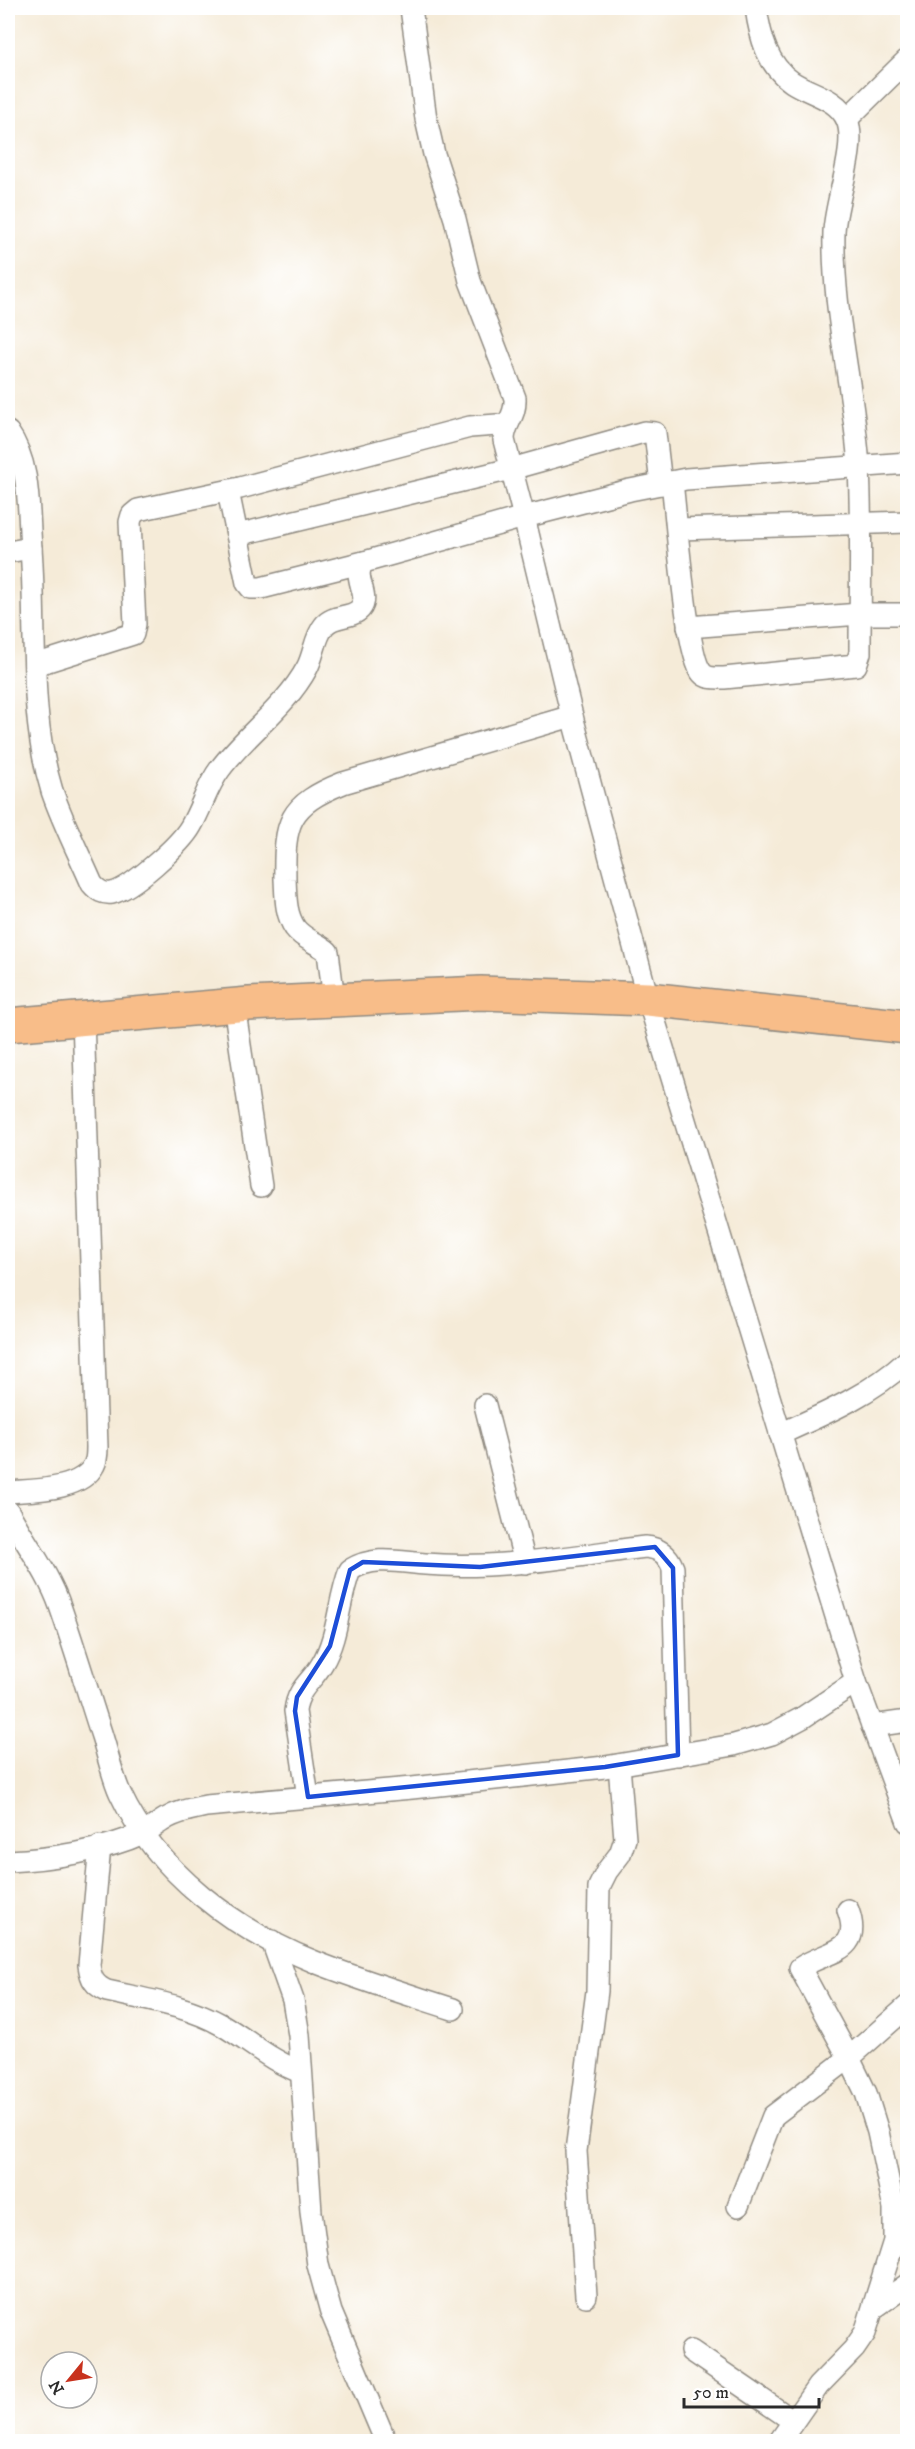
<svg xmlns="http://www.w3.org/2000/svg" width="915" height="2449" font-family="'IM FELL DW Pica',serif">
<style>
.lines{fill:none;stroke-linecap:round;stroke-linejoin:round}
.street-casing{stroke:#908b82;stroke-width:24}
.highway-casing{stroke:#908b82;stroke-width:36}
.street{stroke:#fff;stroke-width:21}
.highway{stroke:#f8bd89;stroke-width:33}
.marked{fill:none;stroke:#1d4ed8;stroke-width:4.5;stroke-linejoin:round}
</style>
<rect width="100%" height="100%" fill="#fff"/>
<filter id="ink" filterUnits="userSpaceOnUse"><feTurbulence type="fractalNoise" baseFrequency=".0167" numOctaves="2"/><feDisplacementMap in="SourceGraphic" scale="12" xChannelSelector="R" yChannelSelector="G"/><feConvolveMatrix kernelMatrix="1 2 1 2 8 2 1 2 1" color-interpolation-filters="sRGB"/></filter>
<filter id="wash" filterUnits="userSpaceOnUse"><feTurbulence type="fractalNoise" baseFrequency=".008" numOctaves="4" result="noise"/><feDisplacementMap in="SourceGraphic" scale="24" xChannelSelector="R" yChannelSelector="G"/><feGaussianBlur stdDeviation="1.35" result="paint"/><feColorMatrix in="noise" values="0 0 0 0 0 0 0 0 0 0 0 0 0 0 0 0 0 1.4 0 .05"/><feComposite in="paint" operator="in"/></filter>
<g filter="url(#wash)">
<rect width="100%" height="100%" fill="#f5ebd8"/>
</g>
<g filter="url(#ink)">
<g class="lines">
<defs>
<g id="street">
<path d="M847 119 908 59"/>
<path d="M8 432C31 464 28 510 31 548L8 552"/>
<path d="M908 463 686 479 630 490 524 517 572 716 648 999 856 1682 908 1822"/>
<path d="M672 482C676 513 686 656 702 673 707 679 716 678 724 678L856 665 860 653C860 591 862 529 859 467 854 389 832 311 834 232 835 201 858 146 847 120 838 98 810 94 792 82 767 65 760 36 756 8"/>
<path d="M228 491 247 583 251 588H261L364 562"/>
<path d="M678 529 908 522"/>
<path d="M237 535 511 469 644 432 655 433 661 484"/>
<path d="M31 548C37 628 28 713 52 791 63 823 79 854 92 884 98 891 103 894 112 893 131 889 181 844 191 826 202 807 207 786 220 769 246 734 286 707 307 668 314 655 315 637 324 626 333 614 351 619 360 609 372 595 350 576 364 562L524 517 504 440C504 423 516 418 515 398L470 281 455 219 434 154 426 119 411 8"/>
<path d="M688 627 860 614H908"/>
<path d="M35 665 133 634 135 624 130 522 132 515 138 510 240 488 470 427 497 425 506 428"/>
<path d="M334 1000 328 952C318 943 303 939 295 928 285 913 286 896 285 879 284 822 288 805 343 783L572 716"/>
<path d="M234 1005 261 1186"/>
<path d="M485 1405 525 1563"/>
<path d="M780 1434C825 1414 871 1394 908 1360"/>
<path d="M8 1492C32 1490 81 1491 94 1465 97 1460 97 1453 97 1447L83 1017"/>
<path d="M8 1511C25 1543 48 1572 60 1606 75 1649 88 1693 102 1736 108 1755 112 1775 120 1793 157 1873 235 1930 315 1962 360 1980 407 1994 453 2009"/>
<path d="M872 1726 908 1721"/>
<path d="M308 1797 295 1711C298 1687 311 1683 322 1664 339 1636 338 1600 350 1570 374 1555 399 1562 425 1564 499 1570 572 1556 645 1547 660 1548 668 1555 673 1568L678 1755"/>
<path d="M100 1846 89 1965C91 1979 94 1985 107 1991 146 2000 187 2005 222 2025 248 2040 272 2062 301 2072"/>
<path d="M8 1861C50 1859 104 1851 143 1833 152 1829 159 1822 167 1818 179 1811 192 1809 206 1806L412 1788 605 1767 734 1745 772 1734 802 1718 856 1682"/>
<path d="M272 1941 293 2000 299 2035 311 2212 318 2265 331 2312 386 2442"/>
<path d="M738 2206 773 2116 849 2058 800 1968C826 1950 864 1954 848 1910"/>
<path d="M586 2296 576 2151 597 1991 599 1887 607 1871 620 1854 625 1839 619 1765"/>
<path d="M874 2308 908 2284"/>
<path d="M691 2351 792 2420"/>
<path d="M779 2442 818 2386 854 2349 865 2333 894 2241V2208L878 2132 866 2093 849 2058 908 2006"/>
</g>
<path id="highway" d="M8 1025 249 1004 481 993 648 999 908 1027"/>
</defs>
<use href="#street" class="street-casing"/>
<use href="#highway" class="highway-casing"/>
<use href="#street" class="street"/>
<use href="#highway" class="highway"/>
</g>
</g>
<path class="marked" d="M655 1547 673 1568 678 1755 605 1767 308 1797 295 1711 297 1697 330 1646 350 1570 363 1562 480 1567Z"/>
<rect width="915" height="2449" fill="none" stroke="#fff" stroke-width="30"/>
<g transform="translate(69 2380) rotate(240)"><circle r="28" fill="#ffffff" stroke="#aaaaaa" stroke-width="1.5"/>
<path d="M0-4.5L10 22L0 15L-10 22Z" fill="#c8321e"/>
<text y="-9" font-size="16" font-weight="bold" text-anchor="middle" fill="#2b2b2b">N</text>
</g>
<path d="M684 2398v9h135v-9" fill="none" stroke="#2b2b2b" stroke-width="3"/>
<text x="693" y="2398" font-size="18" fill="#2b2b2b" stroke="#ffffff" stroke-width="4.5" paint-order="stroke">50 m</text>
</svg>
